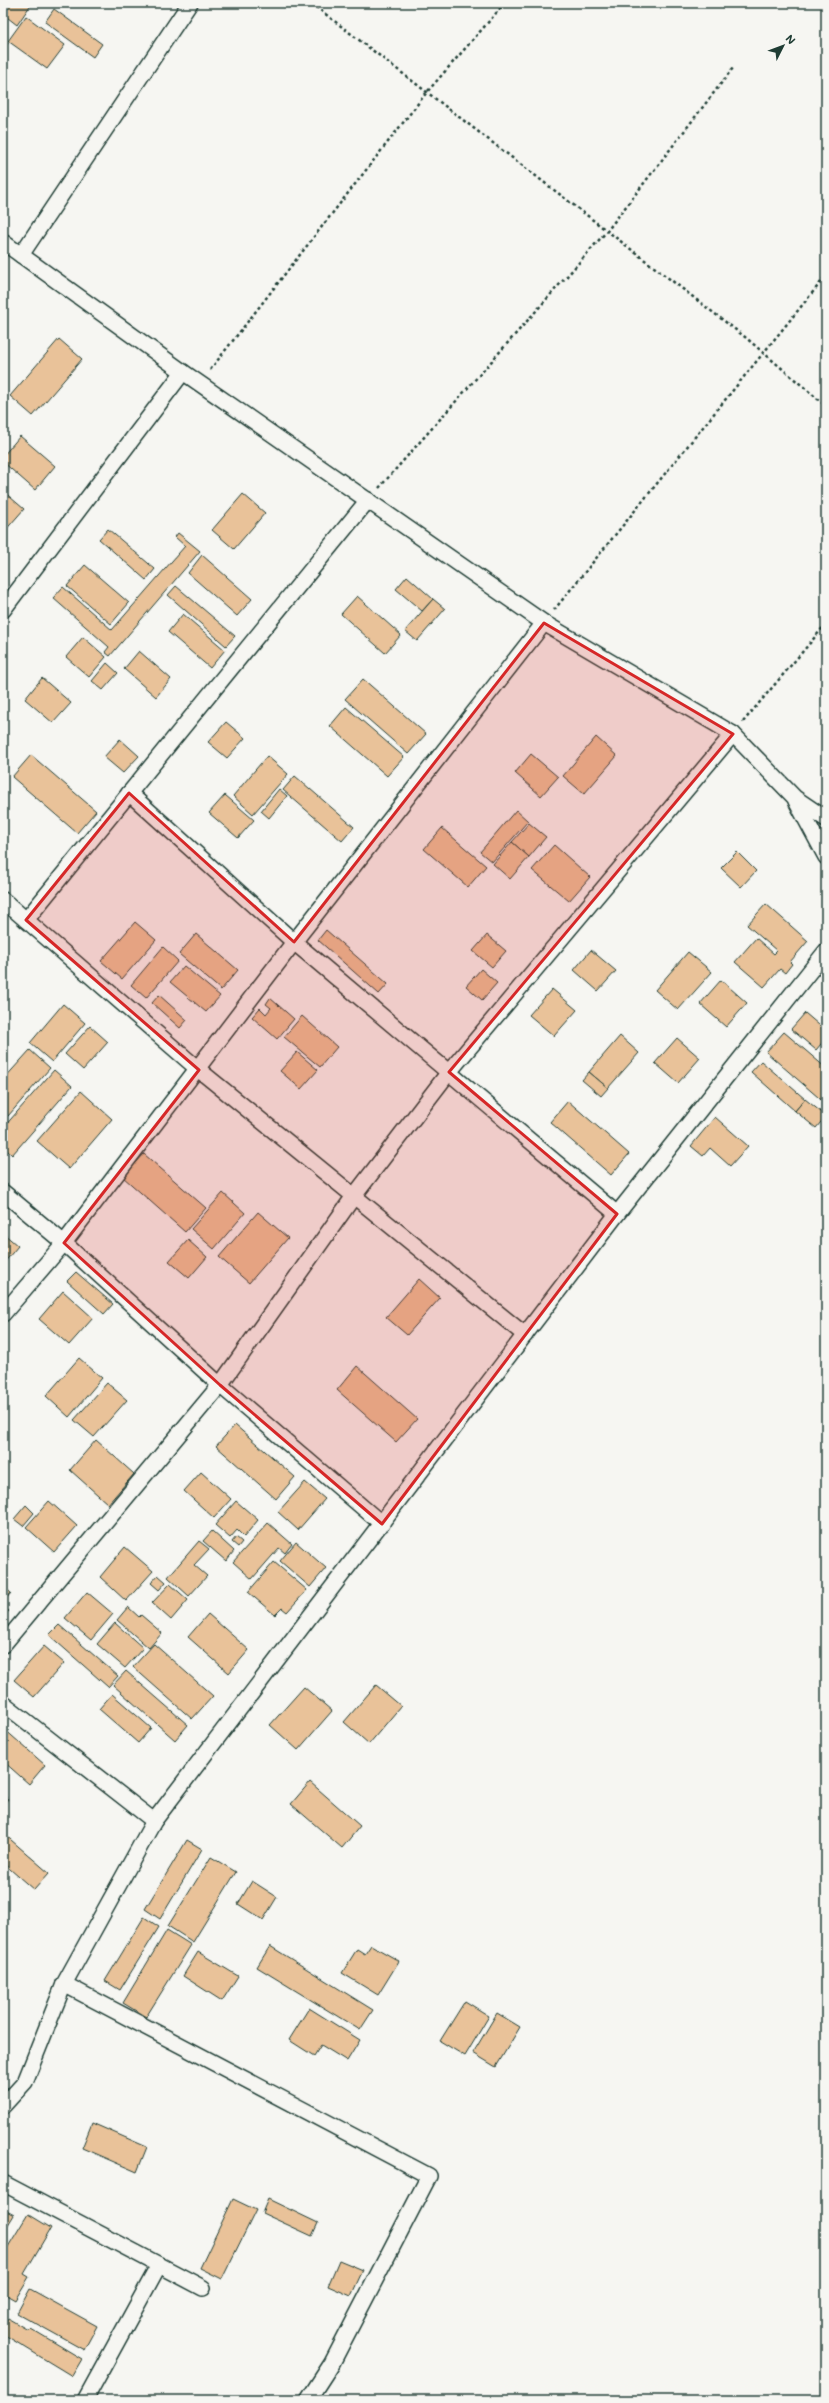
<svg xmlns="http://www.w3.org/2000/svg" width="829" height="2403" font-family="Mali,sans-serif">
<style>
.building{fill:#e9c299;stroke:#1f3d34}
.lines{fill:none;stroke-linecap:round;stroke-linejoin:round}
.minor-casing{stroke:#1f3d34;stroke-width:18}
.path{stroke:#1f3d34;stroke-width:2.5;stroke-dasharray:3 3;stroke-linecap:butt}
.minor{stroke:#f6f6f2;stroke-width:15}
.marked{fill:#d62828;fill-opacity:0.2;stroke:#d62828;stroke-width:3;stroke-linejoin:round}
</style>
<rect width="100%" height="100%" fill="#f6f6f2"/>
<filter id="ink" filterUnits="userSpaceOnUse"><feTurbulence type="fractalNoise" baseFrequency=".025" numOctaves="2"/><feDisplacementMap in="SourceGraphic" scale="8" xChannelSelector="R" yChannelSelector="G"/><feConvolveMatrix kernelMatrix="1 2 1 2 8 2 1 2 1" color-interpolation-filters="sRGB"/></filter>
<g filter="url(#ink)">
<g class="building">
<path d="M6 3H32L17 25 3 14V7Z"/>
<path d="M54 9 102 44 93 57 45 22Z"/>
<path d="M26 16 65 45 47 69 8 41Z"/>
<path d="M3 39 8 43 3 50Z"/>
<path d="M59 339 82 359 33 416 10 396Z"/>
<path d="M20 436 55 466 35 490 3 462V456Z"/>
<path d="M3 491 24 509 3 533Z"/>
<path d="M243 494 265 513 234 549 212 530Z"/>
<path d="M108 529 155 569 146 580 99 539Z"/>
<path d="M178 533 200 551 110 656 105 652 109 647 53 598 63 587 112 630 185 546 175 537Z"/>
<path d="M202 555 252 599 237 616 188 573Z"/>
<path d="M85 565 129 603 111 624 67 586Z"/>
<path d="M407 576 433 599 422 611 396 589Z"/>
<path d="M176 586 235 636 226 646 168 595Z"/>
<path d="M357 596 401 635 385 653 341 614Z"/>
<path d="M433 599 445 609 417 641 405 631Z"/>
<path d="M183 614 225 650 210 668 168 632Z"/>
<path d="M83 637 106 657 89 677 66 657Z"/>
<path d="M139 651 171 679 156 697 124 669Z"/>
<path d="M107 663 118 673 103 690 92 681Z"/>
<path d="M42 678 71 703 53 723 25 699Z"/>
<path d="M363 679 426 734 408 754 345 699Z"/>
<path d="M346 707 404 757 387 776 330 726Z"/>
<path d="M226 722 245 738 227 758 208 742Z"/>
<path d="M596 737 617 756 584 794 563 776Z"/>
<path d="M120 739 139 756 123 773 104 757Z"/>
<path d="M531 754 558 777 541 796 515 773Z"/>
<path d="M31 755 96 811 77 833 12 777Z"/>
<path d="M267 756 288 774 253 814 233 796Z"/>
<path d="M295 776 354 827 342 841 283 790Z"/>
<path d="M279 789 287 796 269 818 261 811Z"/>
<path d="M225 795 254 820 238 838 209 813Z"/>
<path d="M516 810 528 821 492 862 480 852Z"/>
<path d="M529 823 546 837 529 857 512 842Z"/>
<path d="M442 828 486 866 468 887 424 849Z"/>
<path d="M512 842 529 857 510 879 493 864Z"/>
<path d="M554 845 590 877 569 901 532 870Z"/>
<path d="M737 852 756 871 741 887 721 868Z"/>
<path d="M766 904 808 941 790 962 792 964 785 973 780 969 764 987 735 962 756 938 774 954 777 951 747 925Z"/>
<path d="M135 922 156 940 122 979 101 961Z"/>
<path d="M326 930 388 984 379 994 318 940Z"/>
<path d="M196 934 238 970 221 990 179 954Z"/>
<path d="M487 935 506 951 492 967 473 951Z"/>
<path d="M163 947 178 961 146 998 131 985Z"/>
<path d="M591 950 616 971 598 991 574 970Z"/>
<path d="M688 952 712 972 678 1010 655 990Z"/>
<path d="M184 966 220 996 206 1012 170 982Z"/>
<path d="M481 969 497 983 482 1000 466 986Z"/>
<path d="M721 980 747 1003 726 1027 700 1004Z"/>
<path d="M552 989 577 1010 554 1036 529 1015Z"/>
<path d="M159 995 187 1020 180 1028 152 1003Z"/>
<path d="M270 998 294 1019 277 1039 252 1017 260 1008 266 1014 271 1008 266 1004Z"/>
<path d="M63 1004 85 1023 52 1062 30 1043Z"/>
<path d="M805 1013 826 1031V1038L816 1050 791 1029Z"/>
<path d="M302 1016 337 1047 320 1067 284 1037Z"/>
<path d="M90 1026 108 1042 83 1070 65 1054Z"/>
<path d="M784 1032 826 1068V1104L766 1052Z"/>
<path d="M620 1036 639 1053 608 1088 589 1072Z"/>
<path d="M677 1038 700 1058 678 1083 655 1063Z"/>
<path d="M30 1050 50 1068 8 1116 3 1112V1080Z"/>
<path d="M297 1052 318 1070 301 1089 280 1071Z"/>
<path d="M761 1061 805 1099 795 1111 751 1072Z"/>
<path d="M54 1070 72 1086 12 1155 7 1150 3 1155V1128Z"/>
<path d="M589 1072 608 1088 601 1096 582 1080Z"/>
<path d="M81 1091 112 1119 69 1169 37 1141Z"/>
<path d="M805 1099 826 1116 816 1128 795 1111Z"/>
<path d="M568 1101 629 1154 611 1175 550 1122Z"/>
<path d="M715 1117 748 1146 730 1166 710 1148 703 1156 691 1146Z"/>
<path d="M144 1154 206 1208 185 1232 123 1177Z"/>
<path d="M223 1193 245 1213 214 1249 191 1229Z"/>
<path d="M258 1212 288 1238 249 1283 219 1257Z"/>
<path d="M3 1233 18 1246 3 1264Z"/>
<path d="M188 1240 207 1257 189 1278 169 1261Z"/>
<path d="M76 1272 113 1304 104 1314 67 1281Z"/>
<path d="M419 1279 440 1298 407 1335 386 1317Z"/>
<path d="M63 1291 93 1318 69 1345 39 1319Z"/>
<path d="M79 1358 102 1378 69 1417 46 1396Z"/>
<path d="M357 1366 417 1419 396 1442 337 1390Z"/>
<path d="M107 1383 127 1400 94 1437 74 1420Z"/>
<path d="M235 1425 295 1477 276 1499 216 1446Z"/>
<path d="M96 1440 134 1474 108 1504 70 1470Z"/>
<path d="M201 1472 231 1499 214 1518 184 1491Z"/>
<path d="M305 1482 325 1499 298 1530 278 1512Z"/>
<path d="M49 1501 77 1526 54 1552 26 1527Z"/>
<path d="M236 1501 258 1520 244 1537 237 1530 230 1538 215 1525Z"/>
<path d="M26 1505 34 1513 23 1526 14 1519Z"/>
<path d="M268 1523 292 1544 285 1553 279 1548 252 1579 233 1562Z"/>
<path d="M212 1531 234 1551 226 1561 203 1541Z"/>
<path d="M236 1537 242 1542 238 1547 232 1542Z"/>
<path d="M199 1541 209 1549 194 1565 207 1576 189 1596 168 1577Z"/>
<path d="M296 1542 326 1568 310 1587 280 1561Z"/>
<path d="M125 1547 153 1571 126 1601 100 1577Z"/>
<path d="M274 1562 307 1590 287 1612 282 1608 275 1615 248 1592Z"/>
<path d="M158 1575 166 1582 159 1590 151 1583Z"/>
<path d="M170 1584 188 1600 171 1620 152 1603Z"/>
<path d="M3 1586 11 1593 3 1602Z"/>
<path d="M87 1592 113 1614 91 1640 65 1618Z"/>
<path d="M3 1606 9 1611 3 1617Z"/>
<path d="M128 1607 139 1617 141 1615 162 1633 149 1648 117 1620Z"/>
<path d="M208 1614 249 1650 229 1673 188 1637Z"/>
<path d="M115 1623 143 1648 125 1668 97 1644Z"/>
<path d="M59 1625 118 1676 108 1687 49 1635Z"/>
<path d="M154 1644 213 1696 192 1719 133 1667Z"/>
<path d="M44 1646 64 1663 34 1697 14 1680Z"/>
<path d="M126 1671 188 1725 175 1740 113 1685Z"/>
<path d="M376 1685 401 1706 369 1744 344 1722Z"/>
<path d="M304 1687 332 1711 298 1750 270 1725Z"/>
<path d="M112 1694 151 1728 138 1743 99 1709Z"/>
<path d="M3 1728 45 1765 29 1784 3 1761Z"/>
<path d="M310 1782 360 1826 342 1848 291 1804Z"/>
<path d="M3 1794 8 1799 3 1805Z"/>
<path d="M3 1833 49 1873 34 1890 3 1863Z"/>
<path d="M187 1840 202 1849 160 1919 145 1909Z"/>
<path d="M211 1857 236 1872 193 1942 168 1926Z"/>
<path d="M252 1881 277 1897 263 1920 238 1904Z"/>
<path d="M144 1917 159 1927 120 1990 105 1981Z"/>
<path d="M167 1930 191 1945 146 2017 123 2003Z"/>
<path d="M371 1945 399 1961 378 1995 342 1973 357 1949 365 1954Z"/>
<path d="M270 1946 373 2010 360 2030 257 1967Z"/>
<path d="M198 1952 238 1976 222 2001 183 1976Z"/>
<path d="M465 2001 489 2016 465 2056 440 2041Z"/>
<path d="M309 2008 360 2040 347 2061 321 2045 314 2056 289 2040Z"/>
<path d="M497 2013 520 2027 496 2067 473 2053Z"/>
<path d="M92 2123 147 2147 137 2172 82 2148Z"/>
<path d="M233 2199 256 2210 222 2279 200 2268Z"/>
<path d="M268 2199 318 2223 312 2236 262 2213Z"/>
<path d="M3 2209 14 2215 6 2228 3 2226Z"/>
<path d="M28 2214 51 2228 24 2274 29 2277 15 2300 3 2293V2255Z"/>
<path d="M339 2260 363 2270 351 2296 328 2286Z"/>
<path d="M30 2289 97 2326 84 2350 17 2313Z"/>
<path d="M9 2319 28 2330 30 2328 82 2359 72 2376 3 2334V2329Z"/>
</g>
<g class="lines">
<defs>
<g id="minor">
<path d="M3 242 183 372 544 623 733 734 795 798 826 819"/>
<path d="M21 255 190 3"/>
<path d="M3 610 183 372"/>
<path d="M129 793 294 942 617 1214"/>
<path d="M796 801 826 857"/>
<path d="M3 900 199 1070 525 1335"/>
<path d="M26 920 368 500"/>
<path d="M3 1192 64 1243 220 1385 382 1524"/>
<path d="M3 1314 64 1243 294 942 544 623"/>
<path d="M3 1645 220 1385 354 1196 449 1072 733 734"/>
<path d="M3 1703 154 1821"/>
<path d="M64 1984 429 2176 332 2363 308 2400"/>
<path d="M3 2106 25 2082 64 1984 154 1821 617 1214 826 951"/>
<path d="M3 2183 203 2288"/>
<path d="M85 2400 159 2265"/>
</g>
</defs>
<use href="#minor" class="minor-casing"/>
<g class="path">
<path d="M311 3 745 337 826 406"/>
<path d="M210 370 427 92 505 3"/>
<path d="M379 488 607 231 733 68"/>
<path d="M554 610 826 276"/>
<path d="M743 722 826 624"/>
</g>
<use href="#minor" class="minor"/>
</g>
</g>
<path class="marked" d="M544 623 733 734 449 1072 617 1214 382 1524 220 1385 64 1243 199 1070 26 920 129 793 294 942Z"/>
<rect width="829" height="2403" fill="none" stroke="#f6f6f2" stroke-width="16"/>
<rect x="8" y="8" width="813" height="2387" fill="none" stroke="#1f3d34" stroke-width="1.5" filter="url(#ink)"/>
<g transform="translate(783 46) rotate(48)" stroke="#f6f6f2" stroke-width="3" paint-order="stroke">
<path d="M0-3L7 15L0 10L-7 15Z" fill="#1f3d34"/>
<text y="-6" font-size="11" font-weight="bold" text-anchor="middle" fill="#1f3d34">N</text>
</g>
</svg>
